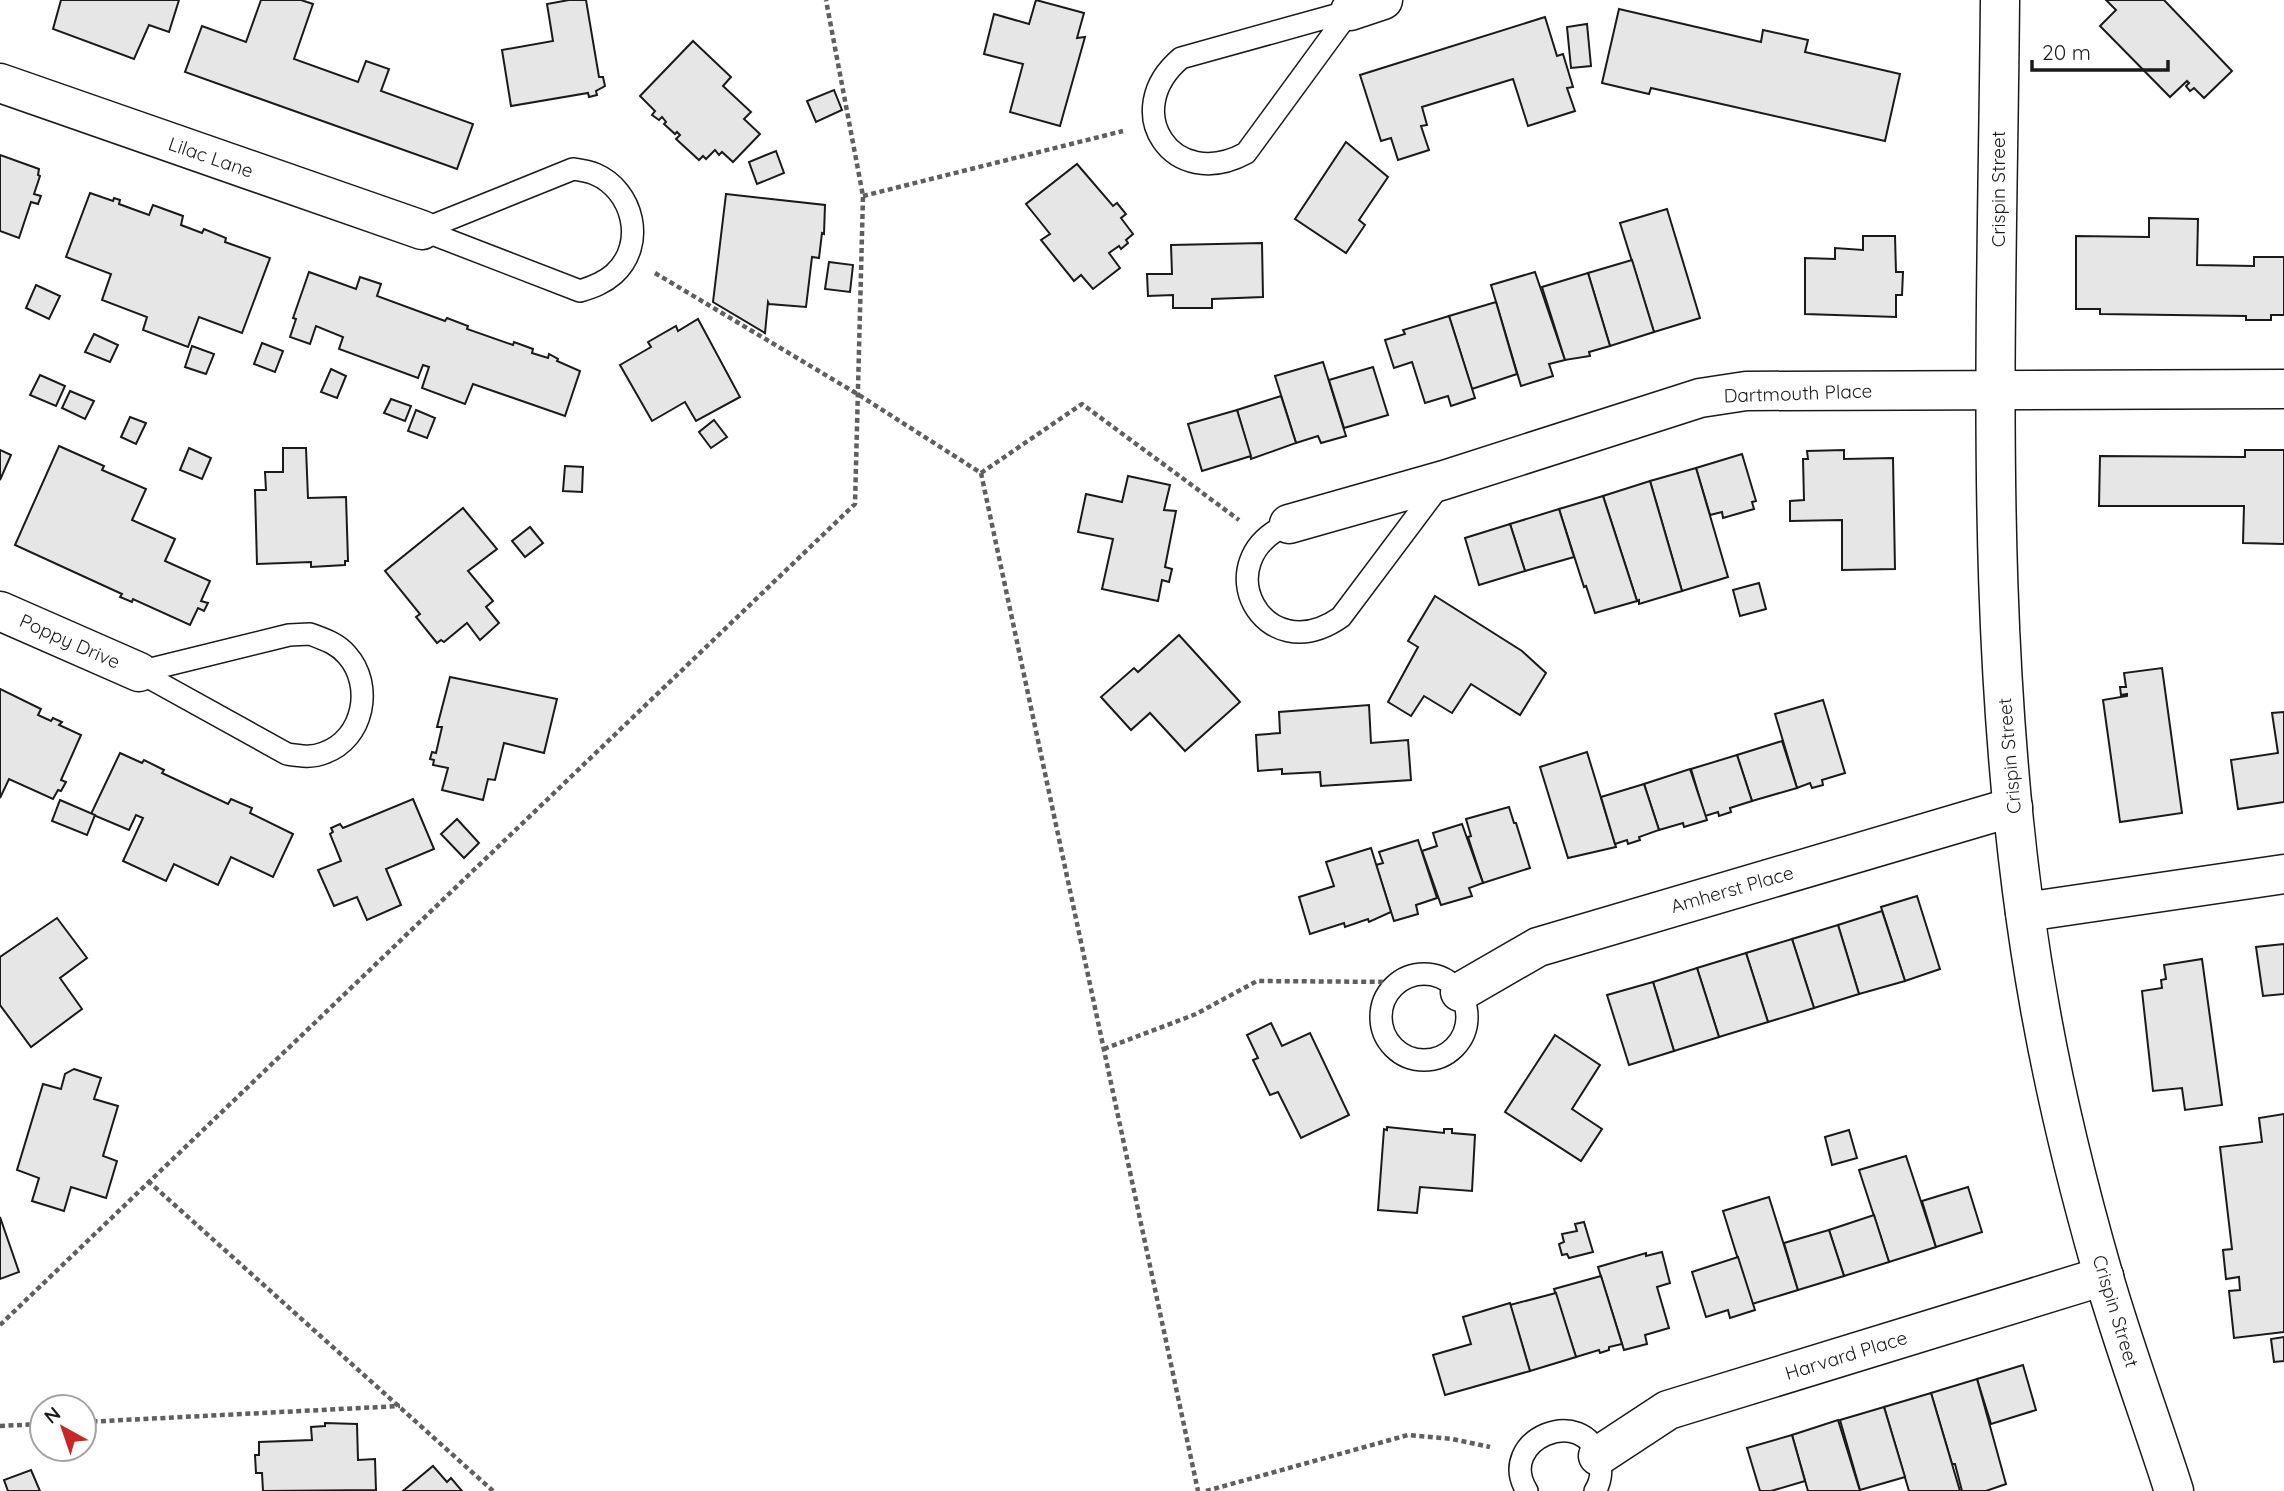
<svg xmlns="http://www.w3.org/2000/svg" width="2284" height="1491" font-family="Quicksand,sans-serif">
<style>
.building{fill:#e6e6e6;stroke:#1a1a1a;stroke-width:2}
.lines{fill:none;stroke-linecap:round;stroke-linejoin:round}
.service-casing{stroke:#1a1a1a;stroke-width:24}
.minor-casing{stroke:#1a1a1a;stroke-width:41}
.path{stroke:#5f5f5f;stroke-width:4.5;stroke-dasharray:5 3.5;stroke-linecap:butt}
.service{stroke:#fff;stroke-width:21}
.minor{stroke:#fff;stroke-width:38}
.labels{text-anchor:middle;dominant-baseline:central;stroke-width:5;stroke-linejoin:round;paint-order:stroke}
.street-label{font-size:19px;fill:#1a1a1a;stroke:#fff}
</style>
<rect width="100%" height="100%" fill="#fff"/>
<g class="building">
<path d="M61 0H179L169 32 149 25 134 59 53 29Z"/>
<path d="M261 0H301L313 4 294 59 358 82 366 61 389 69 381 91 473 124 457 169 185 72 202 26 246 42Z"/>
<path d="M569 0H586L599 77H603L605 86 596 91 597 95 589 97 588 93 511 106 502 50 553 41 547 4Z"/>
<path d="M1036 0 1084 13 1077 38 1085 37 1060 126 1010 112 1023 64 984 54 994 14 1029 24Z"/>
<path d="M2106 0H2164L2232 71 2204 98 2194 88 2190 91 2186 86 2189 83 2187 81 2170 97 2100 26 2116 10Z"/>
<path d="M1619 9 1761 42 1763 30 1808 40 1805 52 1900 74 1885 141 1651 88 1649 94 1602 83Z"/>
<path d="M1545 17 1557 56 1563 54 1573 87 1567 88 1575 111 1528 126 1513 79 1422 107 1427 125 1421 126 1429 150 1398 160 1391 138 1381 141 1360 75Z"/>
<path d="M1587 24 1591 66 1571 68 1567 27Z"/>
<path d="M693 41 731 77 723 86 751 112 744 119 760 134 733 162 722 152 719 155 715 150 706 159 703 156 699 160 676 139 680 135 677 132 675 134 664 124 666 122 662 117 659 120 652 115 655 111 640 96Z"/>
<path d="M834 90 842 110 816 122 807 101Z"/>
<path d="M1346 142 1388 177 1359 220 1365 225 1346 253 1295 219Z"/>
<path d="M776 151 784 173 757 184 749 162Z"/>
<path d="M0 155 39 169 38 175 40 176 34 194 41 196 38 204 31 202 19 238 0 231Z"/>
<path d="M1077 164 1113 206 1117 203 1126 214 1121 218 1133 234 1126 240 1128 243 1121 249 1119 246 1109 253 1120 268 1093 289 1081 275 1074 281 1041 240 1050 234 1026 204Z"/>
<path d="M90 193 113 201 114 198 120 200 119 204 149 215 153 205 183 216 181 225 202 233 204 229 226 238 225 242 270 258 242 333 199 317 188 347 143 330 147 317 102 300 111 274 66 257Z"/>
<path d="M726 194 825 205 824 234 822 233 819 258 812 257 806 307 769 304 768 302 765 333 713 302Z"/>
<path d="M1667 209 1700 318 1654 332 1620 223Z"/>
<path d="M2149 218 2198 219 2197 265 2254 266V257H2284V315H2271V320H2246V316L2100 314V309H2076V236L2149 237Z"/>
<path d="M1863 236H1895L1896 272H1903L1902 295H1896V317L1805 314V258L1835 259V248L1863 250Z"/>
<path d="M1262 243 1263 297 1212 299V308H1173V295L1148 296 1147 274H1172L1171 245Z"/>
<path d="M1632 260 1654 332 1610 346 1588 273Z"/>
<path d="M829 262 853 265 850 292 825 289Z"/>
<path d="M309 272 356 289 360 277 381 284 377 296 445 321 447 318 468 326 467 329 513 345 514 342 533 349 532 353 548 358 549 354 558 359 557 361 580 371 565 416 473 384 465 404 422 388 429 367 423 365 418 378 339 349 343 337 316 326 310 344 290 337 296 319 293 318Z"/>
<path d="M1535 272 1565 360 1549 364 1553 376 1521 386 1491 285Z"/>
<path d="M1588 273 1610 346 1589 352 1590 356 1565 360 1542 287Z"/>
<path d="M36 285 60 296 49 319 26 308Z"/>
<path d="M1496 302 1517 374 1472 389 1449 316Z"/>
<path d="M1449 316 1475 398 1451 406 1448 396 1425 403 1412 362 1394 368 1385 340 1405 334 1403 330Z"/>
<path d="M698 319 740 397 696 421 685 402 652 421 620 365 651 347 648 342 676 326 678 331Z"/>
<path d="M94 334 118 345 110 362 85 352Z"/>
<path d="M262 343 283 351 275 372 254 364Z"/>
<path d="M192 346 214 354 206 374 185 367Z"/>
<path d="M1323 362 1346 436 1321 443 1318 436 1296 443 1275 376Z"/>
<path d="M1373 367 1388 415 1344 428 1329 380Z"/>
<path d="M331 369 346 376 337 398 321 392Z"/>
<path d="M40 375 65 386 56 406 30 395Z"/>
<path d="M70 391 94 401 85 419 62 408Z"/>
<path d="M1281 396 1296 443 1251 459 1237 410Z"/>
<path d="M391 399 411 406 405 421 384 413Z"/>
<path d="M416 410 435 418 427 438 408 431Z"/>
<path d="M1237 410 1251 456 1202 471 1188 424Z"/>
<path d="M130 417 146 423 136 444 121 437Z"/>
<path d="M714 420 727 437 711 448 699 432Z"/>
<path d="M59 446 104 466 102 470 146 489 132 520 175 539 165 561 210 581 201 601 208 603 204 611 198 608 190 625 133 599 132 602 120 597 122 594 15 545Z"/>
<path d="M189 448 211 458 202 479 180 470Z"/>
<path d="M283 448H306L308 498 346 497 348 561H345V565L311 567V562L257 564 255 490H266L265 472H283Z"/>
<path d="M0 450 11 455 0 480Z"/>
<path d="M1844 450V459L1893 458 1895 569 1842 570V520L1790 521V501L1804 500 1803 459H1808L1807 451Z"/>
<path d="M2245 450H2284V544L2243 543 2244 506H2099L2100 456 2245 457Z"/>
<path d="M1742 454 1756 501 1752 502 1754 509 1723 518 1722 512 1710 515 1696 468Z"/>
<path d="M565 466 583 467 582 492 563 491Z"/>
<path d="M1696 468 1728 577 1682 591 1650 481Z"/>
<path d="M1128 476 1170 485 1164 510 1176 511 1165 567 1172 569 1169 582 1162 580 1158 601 1102 589 1113 539 1078 532 1086 494 1122 502Z"/>
<path d="M1650 481 1682 591 1639 604V600L1637 601 1603 496Z"/>
<path d="M1603 496 1637 601 1595 613 1586 586 1584 587 1559 509Z"/>
<path d="M463 508 497 549 468 571 493 601 486 607 499 623 480 640 467 623 444 642 441 640 437 643 416 617 420 614 385 571Z"/>
<path d="M1559 509 1574 557 1525 571 1510 524Z"/>
<path d="M1510 524 1525 571 1479 585 1465 538Z"/>
<path d="M530 527 543 543 525 557 512 541Z"/>
<path d="M1759 583 1766 609 1740 616 1733 590Z"/>
<path d="M1435 596 1522 651 1546 673 1520 715 1471 684 1452 713 1424 696 1411 716 1388 702 1418 647 1408 641Z"/>
<path d="M1179 635 1240 702 1185 751 1150 713 1131 730 1101 697 1134 668 1138 672Z"/>
<path d="M2162 668 2182 813 2120 822 2103 700 2127 696V694L2121 695 2120 687H2126L2124 673Z"/>
<path d="M450 677 557 699 544 753 504 743 495 780 488 779 483 800 442 790 448 768 433 765 434 760 430 759 432 752 436 753 442 727H437Z"/>
<path d="M0 689 41 709 38 715 51 721 53 718 62 722 59 725 81 735 61 780 66 782 61 791 58 790 53 799 9 779 0 798Z"/>
<path d="M1823 700 1845 773 1822 780 1823 785 1812 788 1810 783 1797 788 1775 714Z"/>
<path d="M1369 705 1371 743 1408 740 1411 780 1321 786 1320 772 1282 774V769L1258 771 1256 735 1280 733 1279 712Z"/>
<path d="M2284 712V802L2238 809 2231 760 2278 753 2272 713Z"/>
<path d="M1782 741 1797 788 1752 801 1737 755Z"/>
<path d="M1587 752 1616 847 1568 858 1540 767Z"/>
<path d="M120 753 142 763 144 760 164 770 162 773 228 804 231 799 252 808 250 813 293 834 273 877 231 857 218 885 174 864 166 881 123 861 143 818 136 815 129 830 91 814Z"/>
<path d="M1737 755 1752 801 1730 808 1731 812 1719 816 1718 812 1705 816 1691 769Z"/>
<path d="M1690 769 1707 820 1684 827 1683 823 1659 830 1644 784Z"/>
<path d="M1644 784 1659 830 1639 837 1640 840 1628 844 1627 840 1615 844 1601 797Z"/>
<path d="M413 799 434 849 386 869 401 905 367 920 357 897 334 906 318 870 341 861 330 834 333 832 331 828 340 824 343 828Z"/>
<path d="M60 800 95 815 87 835 52 821Z"/>
<path d="M1509 807 1514 823H1516L1530 868 1483 883 1468 837 1471 836 1466 819Z"/>
<path d="M457 819 479 843 464 858 441 834Z"/>
<path d="M1462 824 1483 883 1469 888 1472 896 1441 905 1422 851 1437 846 1433 833Z"/>
<path d="M1418 840 1437 898 1416 905 1418 914 1394 921 1376 865 1383 863 1379 852Z"/>
<path d="M1371 848 1391 912 1369 922 1368 919 1345 927 1344 923 1310 934 1299 897 1334 886 1326 862Z"/>
<path d="M1917 896 1940 969 1905 981 1881 907Z"/>
<path d="M1882 911 1905 981 1859 994 1838 925Z"/>
<path d="M57 918 87 958 60 978 82 1009 31 1047 0 1005V957Z"/>
<path d="M1838 925 1859 994 1814 1008 1792 939Z"/>
<path d="M1792 939 1814 1008 1768 1022 1746 953Z"/>
<path d="M2284 944V994L2263 996 2256 947Z"/>
<path d="M1746 953 1768 1022 1719 1037 1697 968Z"/>
<path d="M2202 959 2222 1105 2185 1110 2182 1088 2153 1091 2142 991 2162 988 2161 980 2166 979 2164 965Z"/>
<path d="M1697 968 1719 1037 1674 1051 1653 982Z"/>
<path d="M1653 982 1674 1051 1629 1065 1607 995Z"/>
<path d="M1271 1023 1282 1046 1310 1033 1349 1115 1301 1138 1278 1092 1270 1095 1253 1060 1258 1058 1247 1035Z"/>
<path d="M1555 1035 1600 1065 1572 1109 1602 1129 1581 1161 1505 1112Z"/>
<path d="M74 1069 101 1078 94 1099 118 1106 103 1156 117 1161 106 1198 71 1187 64 1211 32 1201 39 1178 17 1170 43 1084 61 1089 65 1074Z"/>
<path d="M2284 1114V1332L2234 1338 2229 1291 2240 1290 2239 1277 2226 1279 2223 1250 2232 1249 2220 1147 2262 1142 2259 1118Z"/>
<path d="M1387 1127 1444 1133V1129H1452V1133L1475 1135 1472 1191 1420 1187 1417 1213 1378 1210 1384 1129 1387 1130Z"/>
<path d="M1849 1130 1857 1158 1832 1165 1825 1137Z"/>
<path d="M1906 1156 1936 1247 1889 1262 1859 1170Z"/>
<path d="M1968 1187 1982 1232 1936 1247 1922 1201Z"/>
<path d="M1769 1197 1798 1290 1752 1304 1723 1211Z"/>
<path d="M1874 1215 1889 1262 1844 1276 1829 1230Z"/>
<path d="M0 1217 19 1272 0 1279Z"/>
<path d="M1584 1222 1593 1252 1569 1258 1567 1254 1562 1255 1559 1244 1564 1242 1562 1234 1577 1231 1575 1224Z"/>
<path d="M1829 1230 1844 1276 1798 1290 1784 1243Z"/>
<path d="M1662 1252 1670 1283 1657 1287 1669 1328 1645 1335 1647 1344 1624 1350 1598 1267 1646 1253V1256Z"/>
<path d="M1738 1257 1755 1310 1730 1318 1728 1310 1706 1317 1692 1272Z"/>
<path d="M1601 1276 1622 1344 1609 1347V1350L1600 1353 1599 1350 1576 1357 1554 1289Z"/>
<path d="M1556 1293 1576 1357 1530 1371 1510 1305Z"/>
<path d="M1510 1303 1530 1371 1445 1395 1433 1355 1471 1344 1463 1317Z"/>
<path d="M2284 1337V1361L2274 1362 2271 1339Z"/>
<path d="M2023 1365 2036 1410 1991 1424 1977 1379Z"/>
<path d="M1977 1379 2006 1484 1986 1491H1962L1955 1464H1952L1931 1393Z"/>
<path d="M1931 1393 1952 1464 1960 1491H1909L1884 1407Z"/>
<path d="M1884 1407 1905 1477 1860 1490 1840 1420Z"/>
<path d="M1838 1420 1860 1491H1808L1792 1435Z"/>
<path d="M325 1423 357 1424 358 1460 375 1459 376 1490 263 1491 262 1473H256L255 1455H259V1442L312 1440 311 1427 325 1426Z"/>
<path d="M1792 1435 1805 1481 1771 1491H1760L1747 1448Z"/>
<path d="M433 1466 447 1482 451 1478 462 1491H403Z"/>
<path d="M31 1470 40 1491H8L4 1480Z"/>
</g>
<g class="lines">
<defs>
<g id="service">
<path d="M1350 11 1246 153C1173 193 1118 111 1181 58Z"/>
<path d="M573 169C580 170 588 171 595 174 633 190 647 244 614 274 604 283 593 287 580 291L422 230Z"/>
<path d="M1289 524C1204 560 1263 672 1341 617L1440 485"/>
<path d="M310 634C323 639 337 643 347 655 374 685 364 739 324 753 312 758 300 756 287 754L139 672 289 635Z"/>
<circle cx="1424" cy="1017" r="43"/>
<path d="M1527 1491C1495 1440 1585 1402 1599 1460 1602 1470 1601 1482 1595 1491"/>
</g>
<g id="minor">
<path d="M2000 0C1997 336 1980 676 2040 1008 2056 1098 2078 1187 2103 1274 2124 1347 2151 1419 2174 1491"/>
<path d="M1350 11 1383 0"/>
<path d="M0 83 422 230"/>
<path d="M1289 524 1444 480 1700 398 1746 391 2284 389"/>
<path d="M0 611 139 672"/>
<path d="M2025 912 2284 874"/>
<path d="M1460 992 1538 947 2013 807"/>
<path d="M1598 1456 1668 1410 2104 1276"/>
</g>
</defs>
<use href="#service" class="service-casing"/>
<use href="#minor" class="minor-casing"/>
<g class="path">
<path d="M863 196 1123 131"/>
<path d="M655 273 859 395 981 473 1198 1491"/>
<path d="M981 473 1082 404 1239 520"/>
<path d="M1104 1049 1196 1014 1257 981 1400 982"/>
<path d="M148 1181 493 1491"/>
<path d="M0 1325 855 504 863 196 826 0"/>
<path d="M84 1422 400 1406"/>
<path d="M0 1426 42 1424"/>
<path d="M1206 1491 1408 1435 1452 1439 1490 1447"/>
</g>
<use href="#service" class="service"/>
<use href="#minor" class="minor"/>
</g>
<g class="labels">
<g class="street-label">
<text transform="translate(211 157) rotate(19)">Lilac Lane</text>
<text transform="translate(1998 189) rotate(-90)">Crispin Street</text>
<text transform="translate(1798 393) rotate(-2)">Dartmouth Place</text>
<text transform="translate(70 641) rotate(24)">Poppy Drive</text>
<text transform="translate(2009 756) rotate(-95)">Crispin Street</text>
<text transform="translate(1732 889) rotate(-16)">Amherst Place</text>
<text transform="translate(2116 1311) rotate(73)">Crispin Street</text>
<text transform="translate(1846 1355) rotate(-17)">Harvard Place</text>
</g>
</g>
<g transform="translate(63 1428) rotate(320)"><circle r="33" fill="#ffffff" stroke="#a3a3a3" stroke-width="2"/>
<path d="M0-5L12 26L0 18L-12 26Z" fill="#c62828"/>
<text y="-10" font-size="19" font-weight="bold" text-anchor="middle" fill="#1a1a1a">N</text>
</g>
<path d="M2032 60v10h136v-10" fill="none" stroke="#1a1a1a" stroke-width="3.5"/>
<text x="2042" y="60" font-size="21" fill="#1a1a1a" stroke="#ffffff" stroke-width="5" paint-order="stroke">20 m</text>
</svg>
